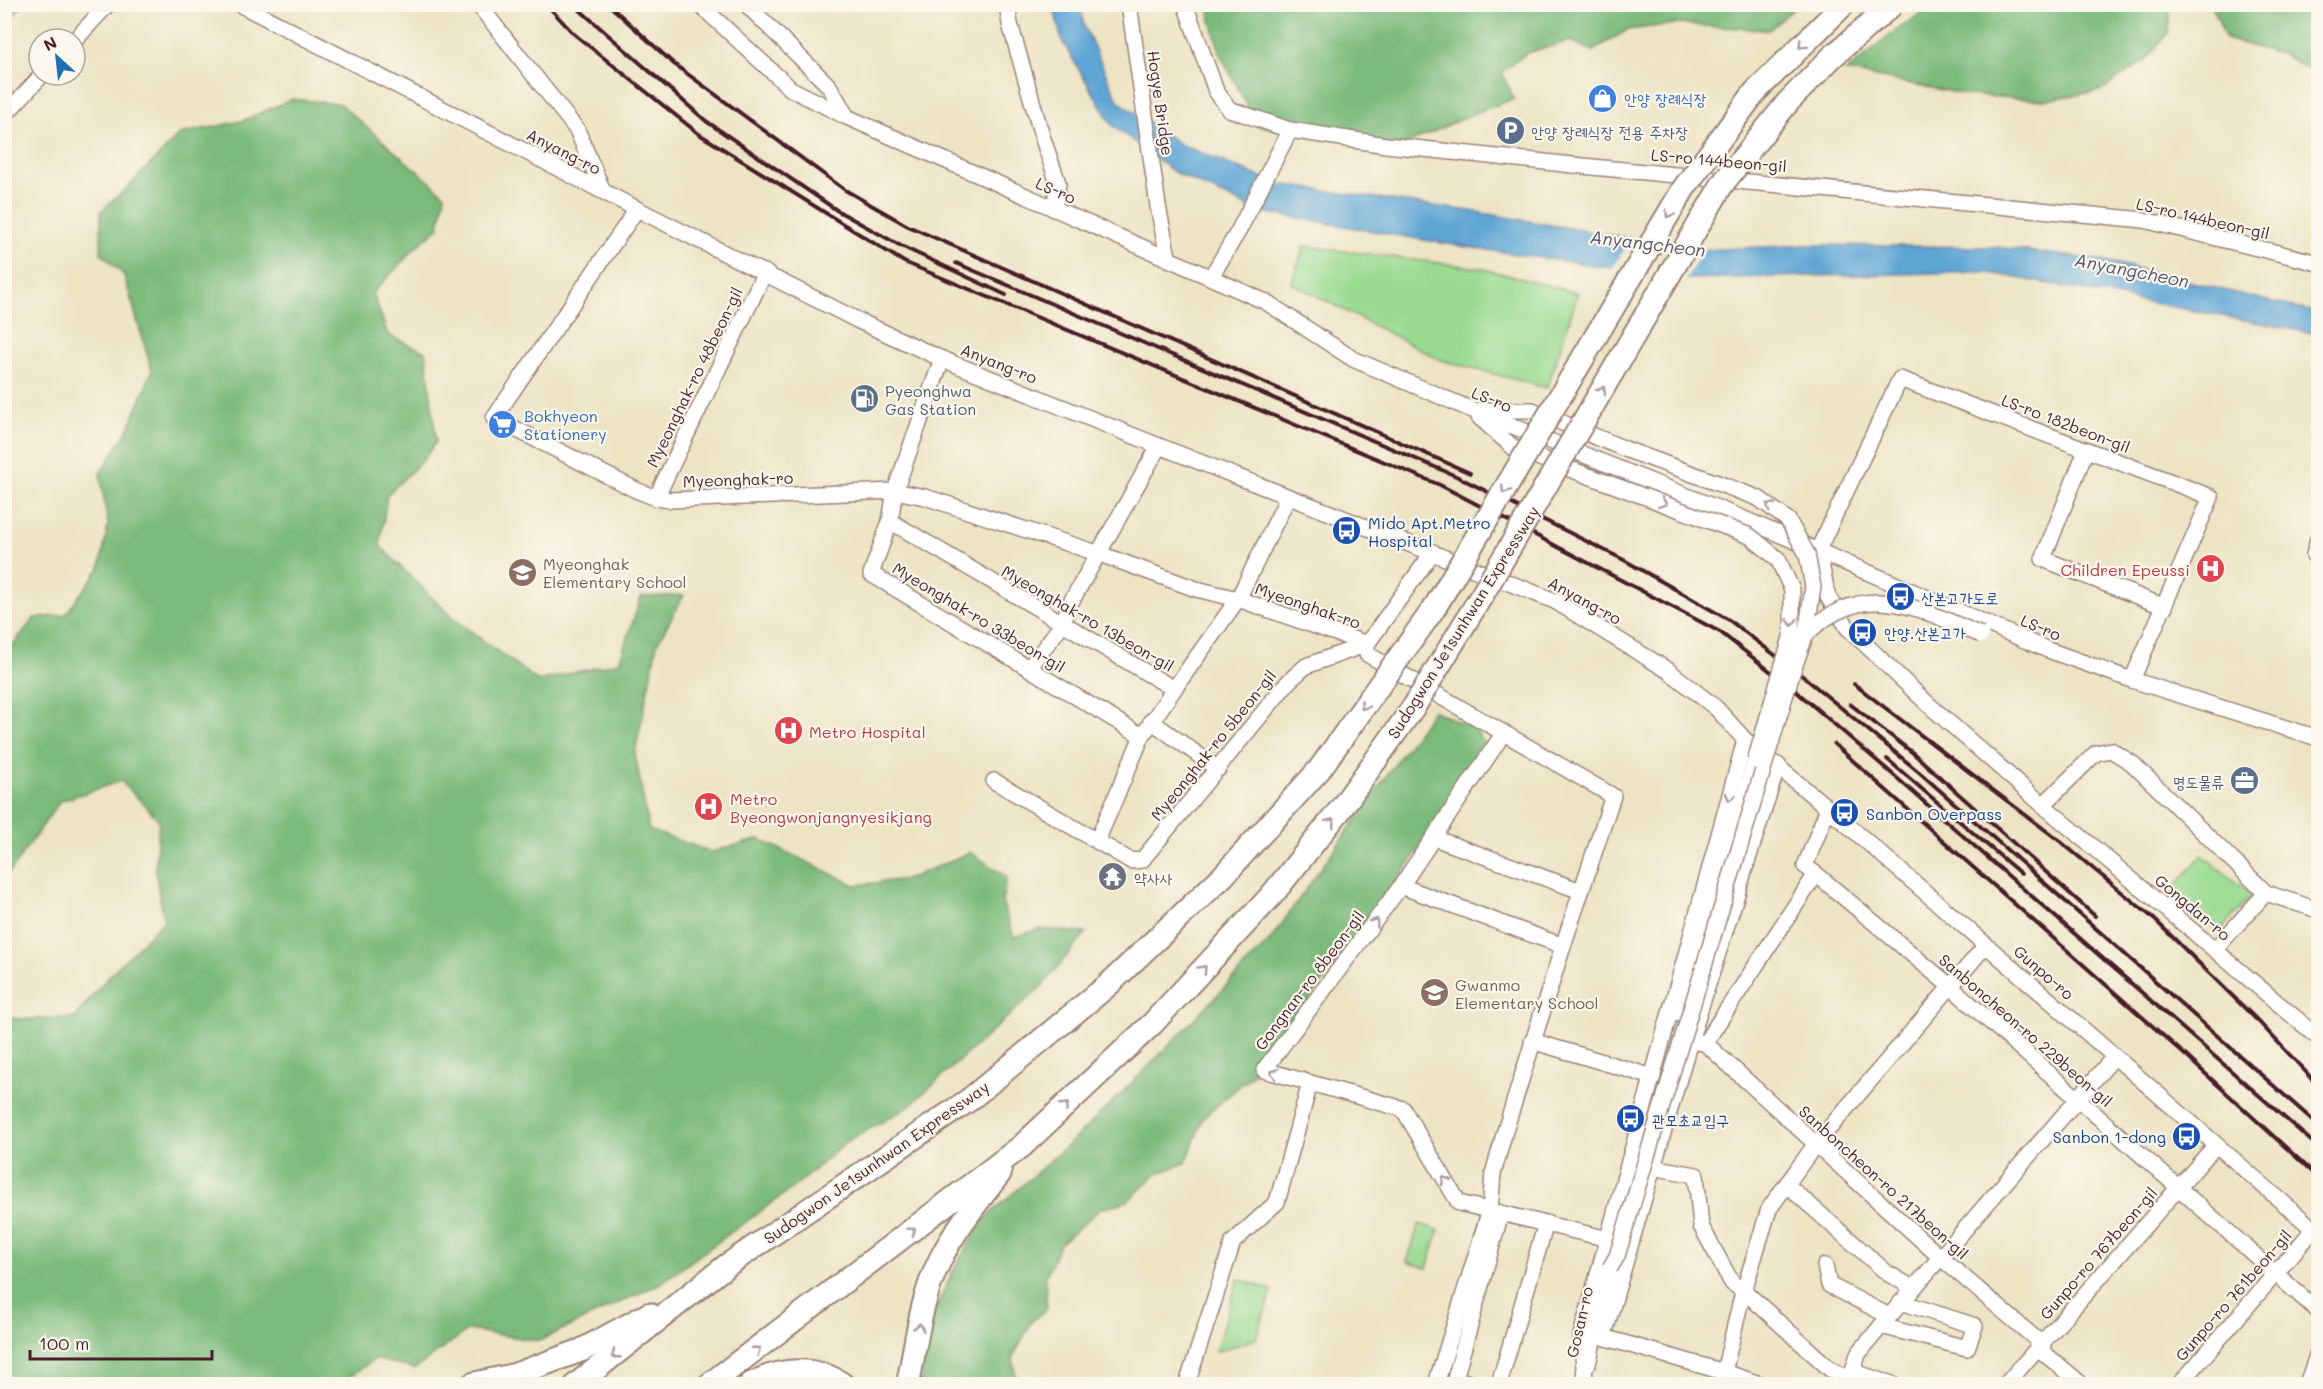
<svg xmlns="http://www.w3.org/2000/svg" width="2323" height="1389" font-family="Mali,'Poor Story',sans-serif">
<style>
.green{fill:#99da90;stroke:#727c5e;stroke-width:1.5}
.forest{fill:#7aba7a;stroke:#626c52;stroke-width:1.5}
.water{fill:#5da5d4;stroke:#546280;stroke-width:1.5}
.pier{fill:#ede4c4}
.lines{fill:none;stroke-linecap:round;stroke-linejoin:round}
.minor-casing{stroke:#9c8278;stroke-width:18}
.highway-casing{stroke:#9c8278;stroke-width:26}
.minor{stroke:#fff;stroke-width:15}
.highway{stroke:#fff;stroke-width:22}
.rail{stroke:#4a1f2b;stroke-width:4}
.minor-bridge-casing{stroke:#9c8278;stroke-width:18;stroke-linecap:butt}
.highway-bridge-casing{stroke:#9c8278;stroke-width:26;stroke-linecap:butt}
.minor-bridge{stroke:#fff;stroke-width:15}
.highway-bridge{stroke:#fff;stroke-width:22}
.oneway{stroke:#ae9aa0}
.labels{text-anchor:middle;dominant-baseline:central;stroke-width:4.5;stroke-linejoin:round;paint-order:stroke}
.shop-label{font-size:16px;fill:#366cbe;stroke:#fbf7ec;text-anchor:start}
.street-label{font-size:16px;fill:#4a1f2b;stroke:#fbf7ec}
.service-label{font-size:16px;fill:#4e5e75;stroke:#fbf7ec;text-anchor:start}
.transit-label{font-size:16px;fill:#164399;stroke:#fbf7ec;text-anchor:start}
.education-label{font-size:16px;fill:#785e54;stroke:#fbf7ec;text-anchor:start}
.health-label{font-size:16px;fill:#be3a42;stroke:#fbf7ec;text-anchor:start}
.worship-label{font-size:16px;fill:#5b616d;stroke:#fbf7ec;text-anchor:start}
.water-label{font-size:18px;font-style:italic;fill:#52556f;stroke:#fbf7ec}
</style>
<rect width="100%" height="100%" fill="#fbf7ec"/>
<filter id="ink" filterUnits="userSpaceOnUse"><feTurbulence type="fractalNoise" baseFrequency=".0167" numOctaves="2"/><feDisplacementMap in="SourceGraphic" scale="12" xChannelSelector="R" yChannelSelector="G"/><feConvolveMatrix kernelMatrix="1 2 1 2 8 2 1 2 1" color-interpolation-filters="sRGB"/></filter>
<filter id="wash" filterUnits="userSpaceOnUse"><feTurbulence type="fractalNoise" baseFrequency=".008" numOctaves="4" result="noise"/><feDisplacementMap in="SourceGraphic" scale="24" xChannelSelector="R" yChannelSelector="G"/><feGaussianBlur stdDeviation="1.35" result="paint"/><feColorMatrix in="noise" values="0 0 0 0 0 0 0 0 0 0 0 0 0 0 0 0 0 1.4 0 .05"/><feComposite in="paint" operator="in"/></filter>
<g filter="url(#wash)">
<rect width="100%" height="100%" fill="#ede4c4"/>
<g class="green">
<path d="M5 4 22 5 5 26 4 5Z"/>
<path d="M1304 246 1480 268 1578 293 1547 388 1441 360 1291 283Z"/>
<path d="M2202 855 2252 895 2220 931 2171 891Z"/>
<path d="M1419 1224 1439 1230 1427 1268 1407 1262Z"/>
<path d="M1238 1279 1272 1290 1256 1339 1215 1352Z"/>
</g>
<g class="forest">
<path d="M1207 5H1798L1769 30 1676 24 1627 30 1593 51 1570 41 1527 53 1502 72 1514 99 1474 113 1403 146 1258 126 1220 54Z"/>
<path d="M1933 5H2170L2168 33 2146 60 2100 91 2045 100 1967 95 1846 71 1898 29Z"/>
<path d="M2212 5H2318V75L2284 55 2226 39Z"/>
<path d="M292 99 340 104 445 195 439 227 416 247 373 293 388 335 426 352 436 442 424 459 387 495 380 546 453 618 538 681 619 662 641 597 684 595 657 644 635 753 649 830 711 852 759 839 855 885 908 879 970 852 1007 877 1002 902 1014 937 1039 929 1086 933 1043 985 907 1108 848 1141 794 1187 661 1283 539 1341 468 1330 415 1369 375 1359 339 1384H5V1017L24 1019 74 1018 108 977 164 921 155 871 159 820 121 781 60 801 5 879V655L34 618 65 615 100 568 108 525 100 474 129 428 152 371 124 275 101 253V211L127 188 180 134 242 121Z"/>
<path d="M1433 710 1474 729 1487 746 1393 888 1314 994 1252 1075 1203 1118 1186 1163 1156 1174 1128 1201 1100 1209 1060 1244 1045 1278 1047 1308 1032 1321 1013 1357 1017 1384H920L933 1314 957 1263 984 1219 1069 1144 1152 1063 1271 939Z"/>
</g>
<path class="water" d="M1053 5H1080L1084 25 1118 101 1180 144 1277 184 1471 211 1695 250 1806 245 1997 247 2106 261 2318 313V334L1985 272 1689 279 1447 244 1257 211 1174 172 1112 125 1062 41Z"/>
<path class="pier" d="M1632 236 1696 247 1706 246 1684 282 1611 271Z"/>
</g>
<g filter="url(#ink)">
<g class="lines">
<defs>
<g id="minor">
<path d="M239 4 637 209 859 321 942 359 1159 446 1555 601 1669 671 1716 708 1745 740 1828 808 2318 1233"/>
<path d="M478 4 577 130 603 191"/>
<path d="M699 4 791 89 847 117 1266 302 1353 359 1470 409 1737 516 2048 650 2132 680 2318 738"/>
<path d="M746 4 829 86 847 117"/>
<path d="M1007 4 1010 24 1042 136 1058 183 1054 209"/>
<path d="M1185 4 1216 91 1229 109 1290 130 1386 145 1582 166 2144 220 2318 263"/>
<path d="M75 40 108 4"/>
<path d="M4 116 42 75"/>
<path d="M1158 206 1168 257"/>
<path d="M637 209 494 418 636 490 656 498 671 500 895 491 925 497 1100 554 1196 589 1238 599 1367 644"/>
<path d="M1211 277 1239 230 1290 130"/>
<path d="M942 359 895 491 890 521 871 574 1142 736"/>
<path d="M1479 410H1532L1625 449"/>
<path d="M1479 417 1515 449 1608 483"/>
<path d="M2086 450 2043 559 2165 607"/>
<path d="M656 498 765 272"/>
<path d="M890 521 1174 689 1238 599 1288 497"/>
<path d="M2318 539 2314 555 2318 557"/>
<path d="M1030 667 1062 624 1071 602 1159 446"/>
<path d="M2132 680 2211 497 1900 379 1818 550 1828 597 1848 628 1930 706 2043 805 2318 1037"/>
<path d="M1151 721 1218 769"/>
<path d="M1503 734 1401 886 1264 1070 1403 1109 1459 1203 1608 1239"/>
<path d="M994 781 1131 861 1142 860 1289 681 1306 666 1367 644"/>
<path d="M2043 805 2096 753 2111 750 2133 764 2266 893 2318 910"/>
<path d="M1434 838 1581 891"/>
<path d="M1097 841 1142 736 1174 689"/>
<path d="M1816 874 1951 987 2318 1311"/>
<path d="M1401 886 1563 946 1613 796 1367 654V644L1433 552"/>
<path d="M2215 949 2266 893"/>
<path d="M1681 1014 1755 761"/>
<path d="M1532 1041 1653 1077"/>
<path d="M1696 1042 1705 1043 1816 874 1805 866 1828 808"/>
<path d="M1705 1043 1940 1257 2043 1345"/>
<path d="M1652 1167 1696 1175 1701 1226 1732 1283 1744 1291 1830 1369 1850 1379"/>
<path d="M1787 1185 1887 1273 1913 1288"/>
<path d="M1825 1266 1829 1285 1889 1316"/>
<path d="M1881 1326 1967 1348 1975 1326 1901 1302"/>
<path d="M1606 1328 1690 1041 1778 765"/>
<path d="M1603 1337 1724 1372 1760 1384"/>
<path d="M2039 1349 2081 1384"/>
<path d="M1588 1364 1609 1271"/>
<path d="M1724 1372 1741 1300 1769 1209 1815 1145 1986 945"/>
<path d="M1853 1372 1892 1384"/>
<path d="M1585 1378 1581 1336 1745 740"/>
<path d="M1187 1384 1233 1242 1277 1202 1310 1083"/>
<path d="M1436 1384 1490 1210 1493 1174 1505 1131 1563 946"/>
<path d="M1473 1384 1455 1379 1501 1213"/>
<path d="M1499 1384 1546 1223"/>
<path d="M1849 1384 1858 1354 1881 1326 2114 1057"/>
<path d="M2006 1384 2216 1145"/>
<path d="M2180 1384 2314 1229"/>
<path d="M2307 1384 2318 1353"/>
</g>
<g id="highway">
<path d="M473 1384 514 1375 582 1350 649 1314"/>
<path d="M577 1384 726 1266 969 1100"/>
<path d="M710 1384 1022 1146"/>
<path d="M751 1384C779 1369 815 1365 842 1384"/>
<path d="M908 1384C916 1343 921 1298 940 1260 955 1229 979 1200 1000 1173"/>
</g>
</defs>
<use href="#minor" class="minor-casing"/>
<use href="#highway" class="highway-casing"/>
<use href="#minor" class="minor"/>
<use href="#highway" class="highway"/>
<g class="rail">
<path d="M546 4 574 34 699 134 904 262 1440 485 1720 632 1797 692 1890 772 2318 1147"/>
<path d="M573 4 706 121 838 211 901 246 1006 295"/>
<path d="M608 4 674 64 845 190 908 226 1470 473"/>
<path d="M956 263 1456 476 1624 560 1729 620 1805 678 1919 772 2318 1125"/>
<path d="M1854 684 2061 842 2153 918 2259 1022 2318 1085"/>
<path d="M1850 704 1913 753 2095 916"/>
<path d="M1834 744 2184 1054 2318 1177"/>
<path d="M1887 759 2021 874"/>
</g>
<defs>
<g id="minor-bridge">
<path d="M1129 4 1158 206"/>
<path d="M1608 483 1750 536 1778 559 1792 590V634L1755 761"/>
<path d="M1806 634C1865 578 1916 607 1981 635"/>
<path d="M1610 1268 1617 1256 1792 673 1806 634 1813 587 1807 554 1788 520 1758 498 1625 449"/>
</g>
<g id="highway-bridge">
<path d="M969 1100 1107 986 1223 876 1319 770 1435 607 1684 188 1755 92 1844 4"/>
<path d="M1022 1146 1152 1024 1271 896 1340 810 1415 705 1482 595 1723 183 1788 102 1832 57 1893 4"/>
</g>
</defs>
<use href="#minor-bridge" class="minor-bridge-casing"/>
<use href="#highway-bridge" class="highway-bridge-casing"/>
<use href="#minor-bridge" class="minor-bridge"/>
<use href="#highway-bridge" class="highway-bridge"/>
</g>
<defs><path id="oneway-chevron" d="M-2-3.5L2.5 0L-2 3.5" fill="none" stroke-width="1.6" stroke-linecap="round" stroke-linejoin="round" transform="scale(1.5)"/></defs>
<g class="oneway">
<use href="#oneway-chevron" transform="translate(1802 45) rotate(135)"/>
<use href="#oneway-chevron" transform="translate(1669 214) rotate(121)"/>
<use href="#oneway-chevron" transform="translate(1602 390) rotate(-60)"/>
<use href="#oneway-chevron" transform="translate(1505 490) rotate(121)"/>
<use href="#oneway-chevron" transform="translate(1663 503) rotate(20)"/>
<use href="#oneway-chevron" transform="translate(1770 506) rotate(-143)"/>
<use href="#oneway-chevron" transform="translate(1792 622) rotate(90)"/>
<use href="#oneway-chevron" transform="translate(1364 706) rotate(126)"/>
<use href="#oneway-chevron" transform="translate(1730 797) rotate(105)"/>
<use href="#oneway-chevron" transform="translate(1331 822) rotate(-51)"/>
<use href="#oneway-chevron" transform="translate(1375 922) rotate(-53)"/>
<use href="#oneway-chevron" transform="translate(1203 969) rotate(-47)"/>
<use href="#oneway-chevron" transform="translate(1274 1073) rotate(-163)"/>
<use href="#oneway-chevron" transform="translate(1065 1106) rotate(-43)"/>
<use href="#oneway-chevron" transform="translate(1445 1180) rotate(-121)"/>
<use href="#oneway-chevron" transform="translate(912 1231) rotate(-37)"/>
<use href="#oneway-chevron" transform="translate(919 1327) rotate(-77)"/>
<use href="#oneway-chevron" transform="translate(757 1350) rotate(-38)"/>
<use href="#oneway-chevron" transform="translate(615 1355) rotate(142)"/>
</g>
</g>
<defs>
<symbol id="shop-disc" viewBox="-11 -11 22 22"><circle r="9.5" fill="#3f7fe0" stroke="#fbf7ec"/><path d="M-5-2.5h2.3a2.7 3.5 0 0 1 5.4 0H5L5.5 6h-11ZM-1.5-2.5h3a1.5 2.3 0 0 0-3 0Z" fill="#fff"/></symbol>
<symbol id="parking-disc" viewBox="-11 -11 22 22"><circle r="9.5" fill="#5c6f8a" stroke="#fbf7ec"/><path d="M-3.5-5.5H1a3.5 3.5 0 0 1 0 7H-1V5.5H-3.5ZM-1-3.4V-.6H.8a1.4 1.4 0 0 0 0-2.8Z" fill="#fff"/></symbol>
<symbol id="fuel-disc" viewBox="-11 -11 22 22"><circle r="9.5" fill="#5c6f8a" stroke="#fbf7ec"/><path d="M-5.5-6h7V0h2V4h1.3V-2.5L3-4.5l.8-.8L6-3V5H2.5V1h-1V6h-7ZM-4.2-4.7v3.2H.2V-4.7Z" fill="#fff"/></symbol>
<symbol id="supermarket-disc" viewBox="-11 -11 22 22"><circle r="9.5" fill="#3f7fe0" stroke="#fbf7ec"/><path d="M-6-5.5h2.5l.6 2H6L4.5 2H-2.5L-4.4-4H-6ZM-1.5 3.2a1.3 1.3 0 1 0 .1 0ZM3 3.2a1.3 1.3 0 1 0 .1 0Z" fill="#fff"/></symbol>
<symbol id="bus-disc" viewBox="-11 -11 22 22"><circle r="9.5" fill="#1a4fb4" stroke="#fbf7ec"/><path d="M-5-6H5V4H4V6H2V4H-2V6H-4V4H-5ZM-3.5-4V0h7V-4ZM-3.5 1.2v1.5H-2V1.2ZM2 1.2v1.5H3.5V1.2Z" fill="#fff"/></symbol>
<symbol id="hospital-disc" viewBox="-11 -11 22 22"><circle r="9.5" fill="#e0444e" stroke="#fbf7ec"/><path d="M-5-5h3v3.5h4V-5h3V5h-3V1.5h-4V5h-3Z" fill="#fff"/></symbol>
<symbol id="school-disc" viewBox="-11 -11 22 22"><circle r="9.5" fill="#8d6e63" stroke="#fbf7ec"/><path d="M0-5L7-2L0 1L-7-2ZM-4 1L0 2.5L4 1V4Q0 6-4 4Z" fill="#fff"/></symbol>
<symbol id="office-disc" viewBox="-11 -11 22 22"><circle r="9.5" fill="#5c6f8a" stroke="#fbf7ec"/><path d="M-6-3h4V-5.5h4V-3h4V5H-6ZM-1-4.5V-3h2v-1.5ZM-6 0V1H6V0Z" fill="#fff"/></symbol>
<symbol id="temple-disc" viewBox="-11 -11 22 22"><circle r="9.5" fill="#6b7280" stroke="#fbf7ec"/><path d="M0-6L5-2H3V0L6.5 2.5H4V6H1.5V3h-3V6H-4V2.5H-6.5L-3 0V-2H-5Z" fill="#fff"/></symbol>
</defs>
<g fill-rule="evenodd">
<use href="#shop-disc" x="1586" y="82" width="33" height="33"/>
<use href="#parking-disc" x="1494" y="114" width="33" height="33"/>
<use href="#fuel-disc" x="848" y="382" width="33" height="33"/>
<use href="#supermarket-disc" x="486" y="408" width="33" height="33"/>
<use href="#bus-disc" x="1330" y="514" width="33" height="33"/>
<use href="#hospital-disc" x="2194" y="552" width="33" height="33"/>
<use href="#school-disc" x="506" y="556" width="33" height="33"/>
<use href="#bus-disc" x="1884" y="580" width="33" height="33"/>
<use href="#bus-disc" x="1846" y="616" width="33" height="33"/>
<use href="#hospital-disc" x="772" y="714" width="33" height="33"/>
<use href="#office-disc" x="2228" y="764" width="33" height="33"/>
<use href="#hospital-disc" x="692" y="790" width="33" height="33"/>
<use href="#bus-disc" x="1828" y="796" width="33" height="33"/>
<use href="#temple-disc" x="1096" y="860" width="33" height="33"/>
<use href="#school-disc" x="1418" y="976" width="33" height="33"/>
<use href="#bus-disc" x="1614" y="1102" width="33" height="33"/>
<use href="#bus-disc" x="2170" y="1120" width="33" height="33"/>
</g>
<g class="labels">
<g class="shop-label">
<text x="1624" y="98">안양 장례식장</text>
<text x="524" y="415">Bokhyeon<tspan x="524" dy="18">Stationery</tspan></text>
</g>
<g class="street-label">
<text transform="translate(1161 103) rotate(82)">Hogye Bridge</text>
<text transform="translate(564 151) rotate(27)">Anyang-ro</text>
<text transform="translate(1719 160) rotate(5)">LS-ro 144beon-gil</text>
<text transform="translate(1056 190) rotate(24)">LS-ro</text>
<text transform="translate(2203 218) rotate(13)">LS-ro 144beon-gil</text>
<text transform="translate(999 363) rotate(22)">Anyang-ro</text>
<text transform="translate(694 377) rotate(-64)">Myeonghak-ro 48beon-gil</text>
<text transform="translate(1492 399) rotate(22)">LS-ro</text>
<text transform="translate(2066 423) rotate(21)">LS-ro 182beon-gil</text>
<text transform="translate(738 479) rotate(-2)">Myeonghak-ro</text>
<text transform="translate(1585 600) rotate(29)">Anyang-ro</text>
<text transform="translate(1308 605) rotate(19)">Myeonghak-ro</text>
<text transform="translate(979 617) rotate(31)">Myeonghak-ro 33beon-gil</text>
<text transform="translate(1088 618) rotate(30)">Myeonghak-ro 13beon-gil</text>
<text transform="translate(1463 622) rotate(-58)">Sudogwon Je1sunhwan Expressway</text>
<text transform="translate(2041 627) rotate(23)">LS-ro</text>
<text transform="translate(1213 745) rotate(-51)">Myeonghak-ro 5beon-gil</text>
<text transform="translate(2193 907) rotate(40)">Gongdan-ro</text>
<text transform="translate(2044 972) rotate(41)">Gunpo-ro</text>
<text transform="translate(1309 980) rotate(-53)">Gongnan-ro 8beon-gil</text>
<text transform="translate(2026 1030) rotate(41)">Sanboncheon-ro 229beon-gil</text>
<text transform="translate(876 1162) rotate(-35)">Sudogwon Je1sunhwan Expressway</text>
<text transform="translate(1884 1182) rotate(42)">Sanboncheon-ro 217beon-gil</text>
<text transform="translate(2098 1253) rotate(-49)">Gunpo-ro 767beon-gil</text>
<text transform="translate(2233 1295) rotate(-49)">Gunpo-ro 761beon-gil</text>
<text transform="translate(1579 1322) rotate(-77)">Gosan-ro</text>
</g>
<g class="service-label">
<text x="1531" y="131">안양 장례식장 전용 주차장</text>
<text x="885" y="390">Pyeonghwa<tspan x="885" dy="18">Gas Station</tspan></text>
<text x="2224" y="781" text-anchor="end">명도물류</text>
</g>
<g class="transit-label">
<text x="1368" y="522">Mido Apt.Metro<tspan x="1368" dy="18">Hospital</tspan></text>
<text x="1921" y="597">산본고가도로</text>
<text x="1884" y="632">안양.산본고가</text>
<text x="1866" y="813">Sanbon Overpass</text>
<text x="1652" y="1119">관모초교입구</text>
<text x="2166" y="1136" text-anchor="end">Sanbon 1-dong</text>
</g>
<g class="education-label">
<text x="543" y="563">Myeonghak<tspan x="543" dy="18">Elementary School</tspan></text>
<text x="1455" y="984">Gwanmo<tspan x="1455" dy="18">Elementary School</tspan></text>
</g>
<g class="health-label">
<text x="2190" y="569" text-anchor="end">Children Epeussi</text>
<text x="809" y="731">Metro Hospital</text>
<text x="730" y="798">Metro<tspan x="730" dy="18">Byeongwonjangnyesikjang</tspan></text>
</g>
<g class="worship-label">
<text x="1134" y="877">약사사</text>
</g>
<g class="water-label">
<text transform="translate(1648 243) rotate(7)">Anyangcheon</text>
<text transform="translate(2132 270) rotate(11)">Anyangcheon</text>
</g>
</g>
<rect width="2323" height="1389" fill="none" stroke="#fbf7ec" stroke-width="24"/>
<g transform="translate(57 57) rotate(333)"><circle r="28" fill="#fbf7ec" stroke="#b4a19f" stroke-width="1.5"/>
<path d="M0-4.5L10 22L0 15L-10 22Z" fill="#1f6fb2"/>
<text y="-9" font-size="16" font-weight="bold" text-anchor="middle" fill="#4a1f2b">N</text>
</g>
<path d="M30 1350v9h182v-9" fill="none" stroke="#4a1f2b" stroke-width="3"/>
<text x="39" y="1350" font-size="18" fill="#4a1f2b" stroke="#fbf7ec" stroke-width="4.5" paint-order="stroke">100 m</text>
</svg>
